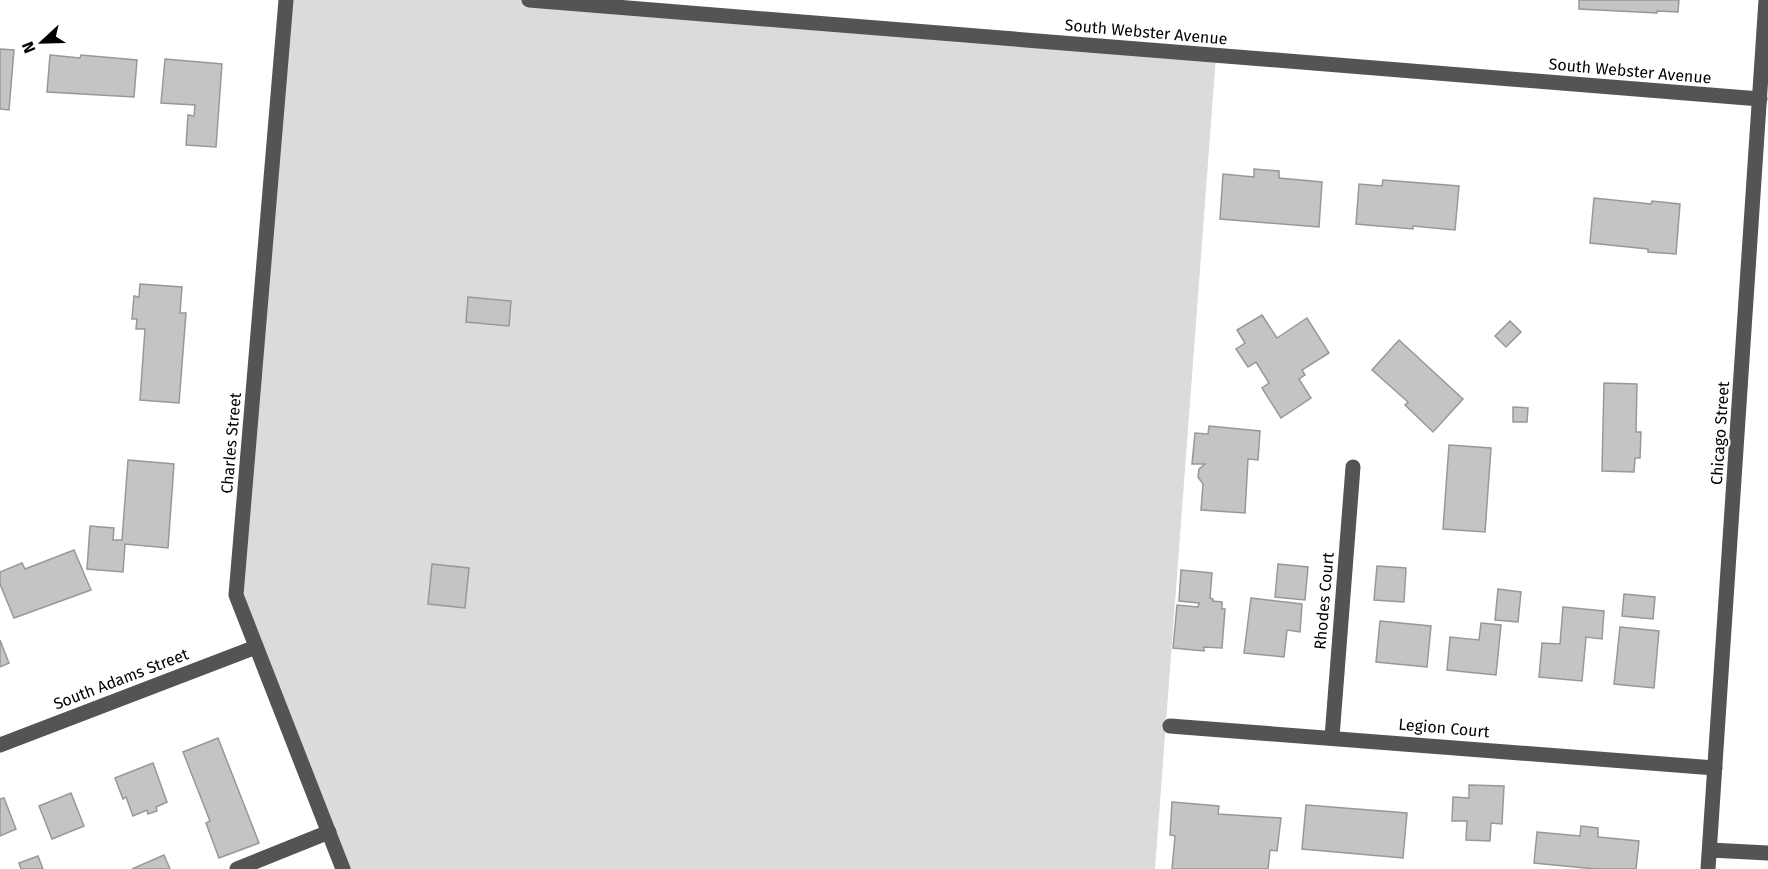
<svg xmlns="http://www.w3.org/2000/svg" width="1768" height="869" font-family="'Fira Sans',sans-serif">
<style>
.green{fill:#dbdbdb}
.building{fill:#c4c4c4;stroke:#989898;stroke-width:1.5}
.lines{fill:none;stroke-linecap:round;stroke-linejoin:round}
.minor{stroke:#545454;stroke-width:15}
.labels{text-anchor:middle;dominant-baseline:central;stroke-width:4.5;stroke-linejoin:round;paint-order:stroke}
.street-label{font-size:16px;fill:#000;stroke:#fff}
</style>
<rect width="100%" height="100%" fill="#fff"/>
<path class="green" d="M286 0H529L1216 56 1155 869H343L236 595Z"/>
<g class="building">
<path d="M1579 0H1679L1678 12 1657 11V13L1579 9Z"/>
<path d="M0 49 14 50 9 110 0 109Z"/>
<path d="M50 55 80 58 81 55 137 60 134 97 47 92Z"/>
<path d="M165 59 222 64 216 147 186 145 188 115 194 116 195 105 161 103Z"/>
<path d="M1254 169 1279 171V178L1322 182 1319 227 1220 219 1223 174 1254 177Z"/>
<path d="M1383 180 1459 186 1455 230 1413 226V229L1356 224 1359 184 1382 186Z"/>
<path d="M1594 198 1651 204 1652 201 1680 204 1676 254 1648 252V249L1590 243Z"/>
<path d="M140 284 182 287 180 313H186L179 403 140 400 145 329H136L137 319H132L134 296 139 297Z"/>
<path d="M468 297 511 301 509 326 466 322Z"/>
<path d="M1262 315 1277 338 1307 318 1329 353 1302 370 1305 375 1299 379 1311 398 1281 418 1262 388 1269 383 1256 362 1248 367 1236 349 1245 343 1237 330Z"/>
<path d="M1510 321 1521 332 1506 347 1495 336Z"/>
<path d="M1399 340 1463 399 1433 432 1405 405 1408 402 1372 370Z"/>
<path d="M1604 383 1637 384 1636 432H1641L1640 458H1635L1634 472 1602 471Z"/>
<path d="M1513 407 1528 408 1527 422H1513Z"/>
<path d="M1209 426 1260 431 1258 460 1248 459 1245 513 1201 510 1203 484 1198 477 1199 469 1205 464H1192L1195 433 1208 434Z"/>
<path d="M1449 445 1491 448 1485 532 1443 529Z"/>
<path d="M128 460 174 464 168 548 125 544 123 572 87 569 90 526 114 528 113 540H122Z"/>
<path d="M74 550 91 590 14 618 0 584V572L22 563 25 569Z"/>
<path d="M432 564 469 568 465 608 428 604Z"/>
<path d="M1278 564 1308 567 1305 600 1275 597Z"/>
<path d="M1377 566 1406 568 1404 602 1374 600Z"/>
<path d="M1181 570 1212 573 1210 598 1213 599V601L1222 602V609H1225L1222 648 1204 647V651L1173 648 1177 605 1198 607 1199 603 1179 601Z"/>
<path d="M1498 589 1521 592 1518 622 1495 620Z"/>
<path d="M1624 594 1655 597 1653 619 1622 616Z"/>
<path d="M1251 598 1302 604 1300 632 1287 630 1284 657 1244 653Z"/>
<path d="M1563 607 1604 611 1602 639 1586 637 1582 681 1539 677 1542 643 1560 644Z"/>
<path d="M1380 621 1431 626 1427 667 1376 662Z"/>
<path d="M1481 623 1501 625 1496 675 1447 670 1450 637 1479 640Z"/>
<path d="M1620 627 1659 631 1654 688 1614 684Z"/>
<path d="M0 640 9 663 0 667Z"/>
<path d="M218 738 259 843 219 858 206 823 210 821 183 752Z"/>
<path d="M153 763 167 802 156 807 157 811 148 814 147 810 133 816 126 797 123 799 115 778Z"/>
<path d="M1469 785 1504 786 1502 824 1491 823 1490 841 1466 840 1467 821H1452L1453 797 1469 798Z"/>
<path d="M71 793 84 826 52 839 39 806Z"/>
<path d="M4 798 16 829 0 836V799Z"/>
<path d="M1172 802 1219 806 1218 814 1281 818 1277 851 1270 850 1268 869H1172L1175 836 1170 835Z"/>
<path d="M1306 805 1407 813 1403 858 1302 849Z"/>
<path d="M1581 826 1598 828V837L1639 841 1636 869H1595L1534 863 1537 832 1580 836Z"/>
<path d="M164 855 170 869H132Z"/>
<path d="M38 856 43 869H21L19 863Z"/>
</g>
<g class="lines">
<g class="minor">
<path d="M286 0 236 595 343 869"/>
<path d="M529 0 1760 99"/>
<path d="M1170 726 1715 768"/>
<path d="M1332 737 1353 467"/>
<path d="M0 745 256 647"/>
<path d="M1710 850 1768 853"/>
<path d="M237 869 329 832"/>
<path d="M1708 869 1766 0"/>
</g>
</g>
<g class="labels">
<g class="street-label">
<text transform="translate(1146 32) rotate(5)">South Webster Avenue</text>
<text transform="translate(1630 71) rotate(5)">South Webster Avenue</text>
<text transform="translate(1720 433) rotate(-86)">Chicago Street</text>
<text transform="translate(231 443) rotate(-85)">Charles Street</text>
<text transform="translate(1324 601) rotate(-85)">Rhodes Court</text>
<text transform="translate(121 679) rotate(-21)">South Adams Street</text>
<text transform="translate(1444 728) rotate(5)">Legion Court</text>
</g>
</g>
<g transform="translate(42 42) rotate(248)" stroke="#ffffff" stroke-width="4.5" paint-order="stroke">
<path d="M0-4.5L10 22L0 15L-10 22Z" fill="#000000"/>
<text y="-9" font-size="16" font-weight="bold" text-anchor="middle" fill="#000000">N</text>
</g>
</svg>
